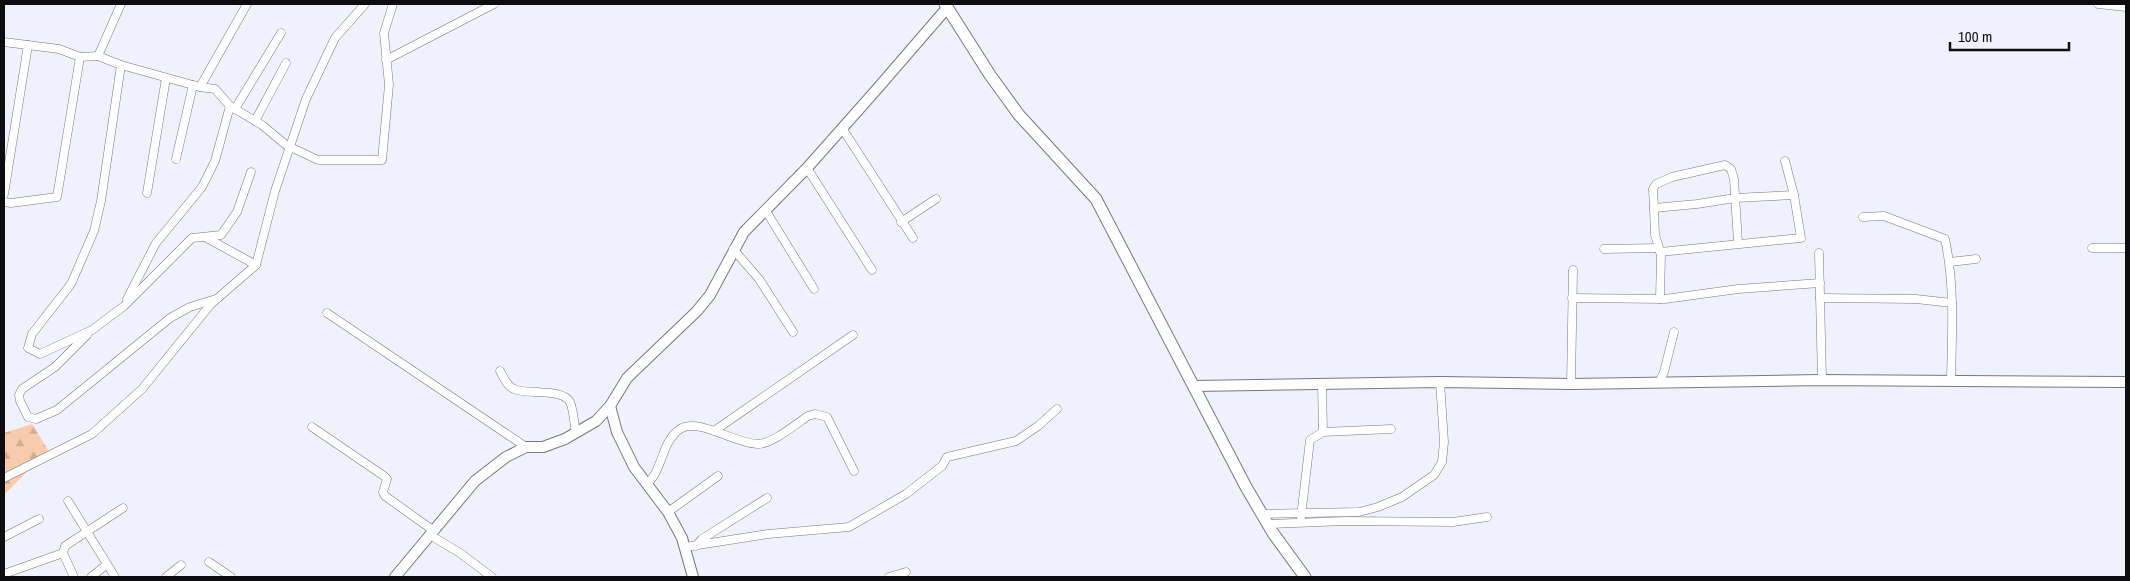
<svg xmlns="http://www.w3.org/2000/svg" width="2130" height="581" font-family="'Archivo Narrow',sans-serif">
<style>
.forest{fill:url(#forest-firs)}
.lines{fill:none;stroke-linecap:round;stroke-linejoin:round}
.minor-casing{stroke:#767885;stroke-width:9}
.tertiary-casing{stroke:#767885;stroke-width:12}
.secondary-casing{stroke:#767885;stroke-width:13}
.minor{stroke:#fff;stroke-width:8}
.tertiary{stroke:#fff;stroke-width:10}
.secondary{stroke:#fff;stroke-width:11}
</style>
<defs>
<pattern id="forest-firs" width="22" height="20" patternUnits="userSpaceOnUse" patternTransform="scale(1.25)"><rect width="22" height="20" fill="#f8cbac"/><path d="M5 1l3.5 6h-7zM16 11l3.5 6h-7z" fill="#d3ad93"/></pattern>
</defs>
<rect width="100%" height="100%" fill="#eff1fd"/>
<path class="forest" d="M32 424 48 450 4 495V433Z"/>
<g class="lines">
<defs>
<g id="minor">
<path d="M2098 4 2126 7"/>
<path d="M4 42 59 49 80 57 98 56 121 4"/>
<path d="M98 56 121 65 200 87 247 4"/>
<path d="M386 60 494 4"/>
<path d="M121 65 101 201 94 231 71 284 32 334 28 348 40 354 92 330 124 306 192 238 221 235 237 212 251 172"/>
<path d="M200 87 215 89 230 106 262 125 286 145 318 160H382L389 85 384 33 393 4"/>
<path d="M235 109 281 33"/>
<path d="M255 121 286 63"/>
<path d="M842 128 913 238"/>
<path d="M176 159 193 85"/>
<path d="M807 168 872 270"/>
<path d="M147 193 166 78"/>
<path d="M4 194 28 45"/>
<path d="M4 202 11 203 57 197 80 57"/>
<path d="M1654 208 1697 204 1735 198 1794 195"/>
<path d="M766 211 814 289"/>
<path d="M1863 217 1884 216 1945 239C1955 286 1952 333 1951 380"/>
<path d="M901 222 936 199"/>
<path d="M205 237 256 265"/>
<path d="M2092 248H2126"/>
<path d="M733 249 759 279 793 332"/>
<path d="M1604 249 1658 248"/>
<path d="M1660 252 1801 238 1794 195 1785 161"/>
<path d="M1819 253 1822 380"/>
<path d="M1950 262 1976 259"/>
<path d="M1572 298 1665 299 1738 289 1820 283"/>
<path d="M1820 298 1916 299 1952 303"/>
<path d="M127 299 156 243 202 187 215 161 230 106"/>
<path d="M1660 299 1661 254 1655 235 1654 208 1653 189 1656 184 1672 177 1725 165 1731 169 1734 179 1738 243"/>
<path d="M327 313 526 447"/>
<path d="M87 335 55 367 22 389 19 395 20 401 28 417 36 419 57 410 170 318 190 307 216 299"/>
<path d="M500 371C504 378 507 386 514 389 527 395 563 388 570 402 574 411 574 424 576 433"/>
<path d="M1659 383 1664 372 1674 332"/>
<path d="M1322 384 1323 432"/>
<path d="M1571 384 1573 270"/>
<path d="M312 427 384 476 387 479 383 492 385 496 434 531"/>
<path d="M714 431 853 335"/>
<path d="M4 478 92 434 142 389 211 304 256 265 275 191 306 99 335 38 365 4"/>
<path d="M647 484C663 470 661 442 680 429 698 417 735 444 758 444 772 444 796 424 808 416L815 414 827 417 854 471"/>
<path d="M68 501 115 577"/>
<path d="M668 512 718 476"/>
<path d="M1262 514 1359 512 1378 507 1402 497 1434 475 1442 462 1444 442 1440 382"/>
<path d="M1301 517 1310 440 1323 432 1391 429"/>
<path d="M1267 524 1345 521 1453 522 1487 517"/>
<path d="M430 535 460 553 492 577"/>
<path d="M4 537 39 519"/>
<path d="M696 546 702 539 767 498"/>
<path d="M685 547 768 534 849 527 906 494 942 466 947 457 1016 441 1038 426 1057 409"/>
<path d="M63 553 74 577"/>
<path d="M209 562 231 577"/>
<path d="M4 574 63 553 65 546 123 508"/>
<path d="M91 577 106 565"/>
<path d="M166 577 181 565"/>
<path d="M889 577 906 572"/>
</g>
<g id="tertiary">
<path d="M1194 386 1440 382 1571 384 1819 380 2126 382"/>
<path d="M610 406 617 432 634 467 668 512 682 538 693 577"/>
<path d="M395 577 475 481 506 457 526 447H543L565 439 596 421 610 406 627 378 697 311 710 295 744 232 807 168 877 89 947 8"/>
</g>
<path id="secondary" d="M945 4 990 75 1019 115 1096 199 1246 487 1273 533 1305 577"/>
</defs>
<use href="#minor" class="minor-casing"/>
<use href="#tertiary" class="tertiary-casing"/>
<use href="#secondary" class="secondary-casing"/>
<use href="#minor" class="minor"/>
<use href="#tertiary" class="tertiary"/>
<use href="#secondary" class="secondary"/>
</g>
<rect width="2130" height="581" fill="none" stroke="#0c0c11" stroke-width="10"/>
<path d="M1950 42v8h119v-8" fill="none" stroke="#0c0c11" stroke-width="2.5"/>
<text x="1958" y="42" font-size="15" fill="#0c0c11" stroke="#eff1fd" stroke-width="4" paint-order="stroke">100 m</text>
</svg>
